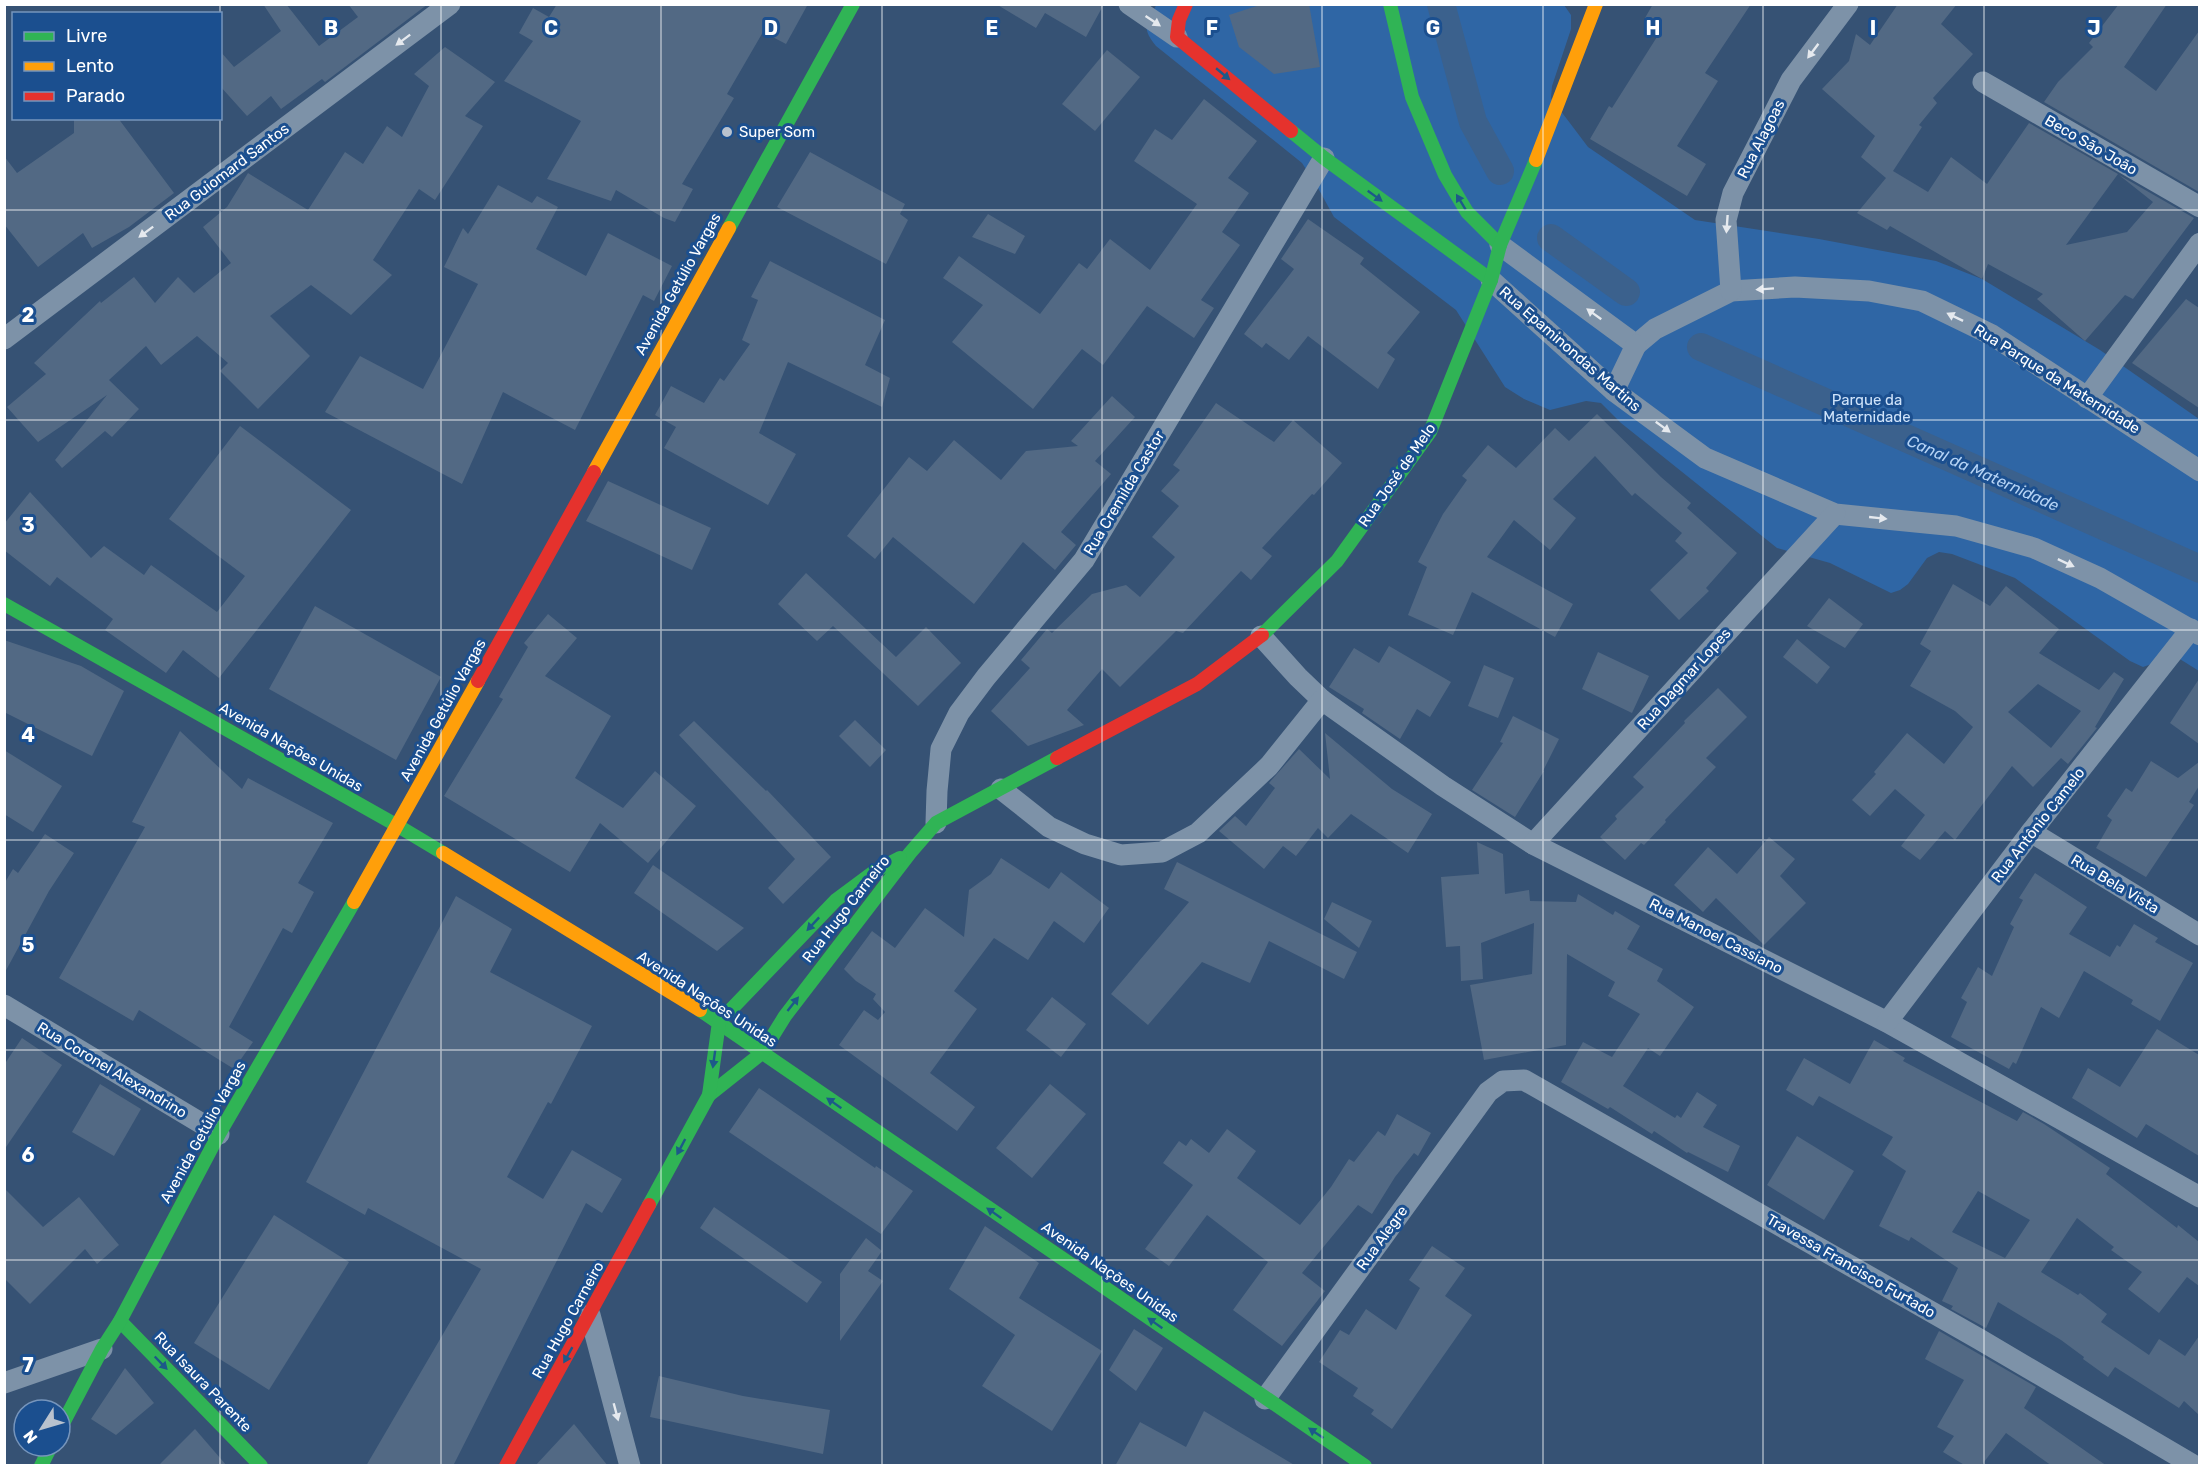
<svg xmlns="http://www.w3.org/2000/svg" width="2204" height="1470" font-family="Rubik,sans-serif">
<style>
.green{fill:#2f66a5}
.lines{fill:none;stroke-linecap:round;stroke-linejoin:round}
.canal{stroke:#3b618d;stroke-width:28}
.building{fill:#526984;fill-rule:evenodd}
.street{stroke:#7d92a8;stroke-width:21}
.fast{stroke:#30b455;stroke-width:14}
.slow{stroke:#ff9f0a;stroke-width:14}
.jam{stroke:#e5322d;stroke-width:14}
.oneway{fill:#e5e9ee}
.oneway2{fill:#1d5989}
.grid{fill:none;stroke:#fff;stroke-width:1.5;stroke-opacity:0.55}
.poi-dot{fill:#b9c2ce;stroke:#1b4f8f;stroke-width:2}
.labels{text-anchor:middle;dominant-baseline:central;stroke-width:6;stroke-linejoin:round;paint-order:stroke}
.poi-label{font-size:15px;fill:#fff;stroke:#1b4f8f;text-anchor:start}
.street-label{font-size:15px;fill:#fff;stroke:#1b4f8f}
.park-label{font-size:15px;fill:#cfe3fa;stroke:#1b4f8f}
.water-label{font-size:16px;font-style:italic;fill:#b5d3f5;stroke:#1b4f8f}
.grid-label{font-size:20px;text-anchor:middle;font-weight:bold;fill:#fff;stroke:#1b4f8f;stroke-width:6;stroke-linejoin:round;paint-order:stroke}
</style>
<rect width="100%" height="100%" fill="#365274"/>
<path class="green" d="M1157 4 1564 5 1571 15V29L1552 86 1551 98 1588 147 1695 220 1819 239 1936 261 1982 279 2100 350 2199 419V671L2175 656 2143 667 2130 661 2015 578 1952 554 1939 552 1927 558 1908 584 1900 590 1891 593 1830 563 1777 548 1621 423 1601 403 1586 401 1550 410 1524 399 1505 387 1456 310 1334 217 1318 188 1302 163 1156 46C1141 28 1146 23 1157 4Z"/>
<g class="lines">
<g class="canal">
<path d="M1441 4 1473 122 1500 171"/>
<path d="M1551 238 1626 292"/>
<path d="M1701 347 2200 569"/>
</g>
</g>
<g class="building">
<path d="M263 4H286L319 46 358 17 348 4H428L325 82 322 79 281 109 271 96 247 116 220 86V51L234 67 281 31Z"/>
<path d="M557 4H808L786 44 763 32 727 94 734 98 682 184 693 189 675 222 664 218 616 190 611 201 547 179 581 121 504 81 533 41 519 33 533 8 549 17Z"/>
<path d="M996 4H1104L1086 37 1045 13 1036 28Z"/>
<path d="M1263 4H1309L1320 67 1274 74 1239 47 1229 15Z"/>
<path d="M1653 4H1751L1705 73 1718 81 1677 146 1706 164 1687 196 1590 139 1609 106 1612 108 1662 29 1645 18Z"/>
<path d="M1898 4H1957L1941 24 1973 54 1933 98 1937 103 1919 125 1922 127 1893 171 1928 192 1951 157 1987 184 2029 123 2118 174 2066 245 2127 232 2153 202 2119 175 2194 218 2133 299 2125 295 2085 341 2037 299 2043 294 1988 264 1982 279 1890 226 1887 230 1857 213 1886 178 1861 157 1875 136 1822 89 1849 61 1856 34 1870 45Z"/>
<path d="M2119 4H2167L2124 67 2156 91 2199 31V192L2044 102 2058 82 2093 47 2089 43Z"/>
<path d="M445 47 495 82 465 116 483 126 435 200 419 189 373 260 392 275 351 315 311 285 270 316 310 356 258 409 220 371 228 363 197 336 161 365 146 346 109 380 139 409 112 437 105 431 62 468 55 460 107 395 38 442 7 407 46 374 34 363 100 301 101 303 134 277 155 303 178 277 194 293 231 263 203 227 227 207 248 173 308 210 345 152 363 164 387 126 402 137 429 86 414 74Z"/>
<path d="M1107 50 1140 77 1095 131 1062 104Z"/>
<path d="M1204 99 1257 141 1228 178 1249 193 1222 232 1240 245 1201 300 1214 308 1194 338 1147 306 1103 365 1082 349 1033 409 952 342 983 305 943 278 959 256 1040 314 1079 263 1087 269 1110 239 1150 270 1197 204 1134 161 1155 129 1172 140Z"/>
<path d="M74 118H118L174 193 129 227 92 248 83 233 38 267 4 224V156L17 173 74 133Z"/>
<path d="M810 152 905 204 900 214 908 220 886 264 777 207Z"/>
<path d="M498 185 532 203 537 196 558 207 536 249 586 276 608 233 672 266 654 301 643 295 575 430 503 392 462 484 325 412 360 356 423 389 478 284 444 267 463 228 468 234Z"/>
<path d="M988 214 1025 236 1015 254 972 237Z"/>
<path d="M1308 219 1364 258 1360 264 1420 312 1387 353 1395 359 1378 389 1308 336 1289 360 1266 343 1262 348 1244 334 1294 269 1281 259Z"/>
<path d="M770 261 885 320 865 365 890 378 882 407 788 362 759 433 796 454 768 505 664 448 676 427 655 415 671 386 704 403 720 378 724 381 750 344 742 340 758 300 751 297Z"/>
<path d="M2186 299 2199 308V408L2132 363Z"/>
<path d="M1112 396 1135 417 1095 461 1111 474 1061 532 1076 545 1055 570 1023 542 974 604 893 537 875 559 847 536 909 457 927 471 954 440 1001 480 1026 451 1078 446 1071 441Z"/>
<path d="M1216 403 1274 442 1293 420 1342 463 1314 495 1312 494 1262 548 1272 556 1251 580 1241 571 1183 633 1176 631 1120 687 1102 669 1067 710 1084 725 1028 746 991 711 1030 668 1021 660 1047 629 1052 633 1092 594 1126 585 1140 597 1175 557 1152 537 1179 506 1161 491 1180 470 1173 465Z"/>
<path d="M1597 414 1661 477 1691 503 1687 508 1737 553 1706 588 1709 591 1679 620 1650 590 1688 553 1675 541 1682 533 1635 493 1632 496 1595 456 1553 499 1576 518 1550 550 1514 520 1487 557 1573 604 1555 637 1472 592 1453 635 1408 615 1427 567 1418 562 1443 514 1467 480 1462 476 1488 445 1516 468 1555 428 1569 441Z"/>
<path d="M240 426 351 510 219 678 183 650 166 673 105 630 113 619 57 577 50 586 4 550V524L30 492 91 558 104 546 144 575 151 565 217 612 245 576 169 519Z"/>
<path d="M608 481 711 528 692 570 586 521Z"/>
<path d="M806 573 896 657 926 627 961 663 918 706 833 626 817 641 778 604Z"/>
<path d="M1953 584 1990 606 2006 586 2059 629 2039 653 2099 690 2114 672 2124 679 2095 727 2097 728 2068 764 2061 758 2033 787 2012 766 1955 840 1945 831 1920 860 1901 846 1925 815 1895 789 1870 816 1852 800 1876 774 1874 772 1907 733 1944 764 1973 727 1955 711 1910 686 1931 651 1920 644ZM2038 684 2081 711 2051 748 2008 712Z"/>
<path d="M1829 598 1863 624 1845 648 1807 626Z"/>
<path d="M315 606 441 677 396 760 269 689Z"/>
<path d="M548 614 577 638 545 676 611 716 575 778 623 808 655 771 696 806 648 863 600 823 570 872 444 796 503 699 499 697 528 647 524 643Z"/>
<path d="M1797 639 1830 667 1817 684 1783 657Z"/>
<path d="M4 640 81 666 124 691 92 756 4 712Z"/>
<path d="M1389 646 1451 682 1430 717 1417 709 1400 739 1362 713 1364 709 1329 687 1354 648 1379 663Z"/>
<path d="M1598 652 1649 676 1632 713 1582 689Z"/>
<path d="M1484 665 1514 678 1498 718 1468 706Z"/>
<path d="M2199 679V744L2170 723Z"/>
<path d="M1718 688 1747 717 1706 758 1716 767 1665 820 1666 822 1644 845 1641 843 1625 860 1600 837 1617 819 1615 816 1644 787 1633 777 1685 723 1684 721Z"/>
<path d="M1513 716 1559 739 1543 771H1544L1515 817 1472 790 1503 743 1500 742Z"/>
<path d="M855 720 886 750 870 767 839 736Z"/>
<path d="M694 721 766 791 767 790 831 857 783 904 768 888 795 859 679 735Z"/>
<path d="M180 731 242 789 248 778 333 823 298 883 314 892 292 933 283 928 229 1027 253 1042 234 1069 139 1010 133 1021 59 978 145 827 132 822Z"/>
<path d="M1325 733 1392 789 1432 814 1408 853 1351 814 1328 838 1318 828 1296 856 1283 846 1264 869 1219 831 1235 816 1246 826 1275 788 1269 783 1299 749 1330 779Z"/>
<path d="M4 750 62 786 33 832 4 814Z"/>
<path d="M2151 761 2178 778 2199 762V786L2189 802 2194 805 2146 877 2096 848 2112 820 2107 816 2126 788 2132 792Z"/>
<path d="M45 834 74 853 49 891 4 974V884L13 869 18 873Z"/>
<path d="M1769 837 1795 859 1780 876 1806 903 1764 945 1716 898 1703 912 1674 885 1708 847 1737 874Z"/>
<path d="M1477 842 1503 854 1505 894 1529 890 1530 901 1576 902 1578 894 1613 915 1615 911 1640 926 1627 949 1663 969 1657 981 1694 1007 1660 1056 1648 1048 1623 1086 1675 1118 1677 1115 1681 1118 1697 1092 1717 1105 1703 1127 1740 1146 1728 1172 1688 1152 1687 1153 1654 1131 1652 1134 1610 1107 1608 1109 1561 1082 1583 1042 1612 1057 1640 1014 1608 996 1615 982 1567 954 1566 1045 1484 1060 1470 985 1532 974 1534 923 1481 943 1483 979 1461 981 1460 946 1446 947 1441 877 1479 874Z"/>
<path d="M1001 858 1049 889 1061 872 1109 908 1084 943 1054 921 1028 960 994 938 954 991 977 1009 930 1073 975 1107 957 1131 839 1045 864 1010 878 1020 885 1012 873 999 876 994 856 981 844 969 872 931 895 948 925 908 964 937 969 890 991 874Z"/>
<path d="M1177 862 1357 952 1344 979 1269 941 1250 983 1202 962 1148 1025 1111 994 1189 902 1164 889Z"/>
<path d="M653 865 744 928 717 951 634 893Z"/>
<path d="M2035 873 2087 907 2069 934 2110 957 2117 945 2120 947 2134 924 2158 938 2155 942 2193 963 2160 1021 2131 1004 2133 1000 2084 971 2059 1018 2041 1007 2016 1064 2013 1062 2009 1069 1951 1037 1967 1002 1961 998 1978 967 1992 976 2014 927 2010 924 2023 900 2019 898Z"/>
<path d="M456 896 512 929 490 972 592 1026 551 1104 548 1102 507 1177 543 1199 572 1150 622 1179 602 1213 586 1203 453 1466H366L481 1269 368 1208 365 1215 306 1182Z"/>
<path d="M1332 902 1372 921 1359 948 1324 919Z"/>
<path d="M1052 997 1086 1024 1061 1057 1026 1030Z"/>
<path d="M2157 1029 2199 1055V1156L2146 1124 2137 1138 2072 1098 2088 1068 2120 1087Z"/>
<path d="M22 1038 62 1065 4 1150V1065Z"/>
<path d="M1874 1040 1905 1058 1903 1061 2017 1121 2023 1112 2044 1124 2110 1168 2106 1174 2177 1228 2178 1225 2199 1242V1286L2187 1277 2159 1313 2128 1289 2142 1272 2111 1250 2114 1247 2077 1218 2041 1272 2078 1295 2080 1293 2107 1314 2101 1322 2149 1355 2159 1339 2185 1356 2199 1336V1415L2184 1401 2179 1408 2115 1367 2108 1377 2083 1359 2084 1357 2061 1340 1998 1302 1986 1328 1951 1309 1953 1306 1942 1301 1958 1268 1911 1237 1909 1241 1879 1226 1906 1171 1882 1155 1893 1137 1819 1096 1813 1106 1786 1090 1804 1058 1850 1084ZM1978 1191 2030 1220 2005 1258 1952 1232Z"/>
<path d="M100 1084 141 1109 114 1156 72 1132Z"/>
<path d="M1050 1084 1086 1114 1032 1178 996 1148Z"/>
<path d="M759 1088 875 1168 876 1166 913 1191 881 1234 729 1132Z"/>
<path d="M1397 1114 1431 1133 1418 1156 1414 1153 1395 1177 1372 1214 1358 1205 1302 1273 1325 1291 1282 1346 1233 1310 1268 1262 1207 1215 1169 1266 1145 1249 1193 1185 1163 1163 1179 1141 1186 1146 1191 1139 1209 1153 1227 1129 1256 1151 1237 1178 1300 1225 1331 1187 1349 1159 1354 1162 1378 1131 1385 1136Z"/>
<path d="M1797 1136 1854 1171 1824 1220 1767 1185Z"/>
<path d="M4 1188 43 1227 79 1197 119 1245 97 1264 85 1249 30 1304 4 1278Z"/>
<path d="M714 1207 822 1282 807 1303 700 1228Z"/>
<path d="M274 1215 349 1262 269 1390 194 1343Z"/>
<path d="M985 1226 1039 1263 1019 1298 1102 1351 1052 1431 982 1386 1015 1335 949 1289Z"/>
<path d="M866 1238 882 1251 868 1271 883 1281 840 1341V1274Z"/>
<path d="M1432 1246 1465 1268 1445 1296 1472 1315 1392 1429 1371 1414 1374 1410 1353 1396 1358 1388 1319 1362 1340 1330 1349 1335 1366 1309 1396 1330 1420 1288 1409 1280Z"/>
<path d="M1134 1329 1163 1348 1136 1391 1109 1370Z"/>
<path d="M1939 1331 2036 1387 2024 1408 2107 1466H2052L2006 1433 1981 1466H1966L1943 1452 1954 1436 1937 1427 1964 1380 1925 1359Z"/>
<path d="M125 1368 154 1403 116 1435 91 1419Z"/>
<path d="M659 1376 743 1396 830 1410 823 1454 650 1417Z"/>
<path d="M1204 1411 1296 1466H1115L1140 1422 1186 1447Z"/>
<path d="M574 1424 608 1466H535Z"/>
<path d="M195 1429 227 1466H158Z"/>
</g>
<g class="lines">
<g class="street">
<path d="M1129 4 1177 37"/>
<path d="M1983 82 2200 207"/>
<path d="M1500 245 1636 345 1655 329 1731 291 1795 287 1869 291 1922 301 1992 335 2200 471"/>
<path d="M1491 280 1614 391 1705 458 1835 514 1956 526 2034 548 2100 578 2200 635"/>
<path d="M1731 291 1726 220 1733 193 1791 80 1848 4"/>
<path d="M4 339 450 4"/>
<path d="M1614 391 1636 345"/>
<path d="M2087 398 2200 243"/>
<path d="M1261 636 1298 677 1322 700 1443 786 1533 844 1887 1022 2200 1197"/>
<path d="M1001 789 1049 827 1085 844 1121 855 1162 852 1198 833 1269 766 1322 700"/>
<path d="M936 823 937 791 941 749 959 713 986 677 1084 560 1324 158"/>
<path d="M2031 832 2200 935"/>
<path d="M1533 844 1835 514"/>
<path d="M4 1005 219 1134"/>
<path d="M1887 1022 2031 832 2191 629"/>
<path d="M590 1315 630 1466"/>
<path d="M4 1383 102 1349"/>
<path d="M1265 1399 1488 1092 1503 1081 1524 1080 1979 1339 2195 1466"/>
</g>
<g class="fast">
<path d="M1390 4 1412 97 1445 175 1467 212 1500 245"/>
<path d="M1291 131 1324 158 1491 280"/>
<path d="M729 228 853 4"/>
<path d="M4 604 398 826 443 853"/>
<path d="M1262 635 1337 561 1430 432 1491 280 1500 245 1536 160"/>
<path d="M700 1010 1365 1466"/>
<path d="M709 1095 762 1053 785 1016 910 853 936 823 1057 758"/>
<path d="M649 1205 709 1095 719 1022 836 900 875 871 900 858"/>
<path d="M120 1321 261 1466"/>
<path d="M60 1429 102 1349 120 1321 219 1134 354 902"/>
<path d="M41 1466 51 1446"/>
</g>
<g class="slow">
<path d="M1536 160 1596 4"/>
<path d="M594 472 729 228"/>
<path d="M443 853 700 1010"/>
<path d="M354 902 478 681"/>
</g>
<g class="jam">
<path d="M1186 4 1179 20 1177 37 1291 131"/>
<path d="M478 681 594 472"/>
<path d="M1057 758 1197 684 1262 635"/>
<path d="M506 1466 649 1205"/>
</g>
</g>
<defs><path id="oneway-solid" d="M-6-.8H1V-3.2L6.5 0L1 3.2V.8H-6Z" transform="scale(1.5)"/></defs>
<g class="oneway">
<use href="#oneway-solid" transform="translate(1153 21) rotate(34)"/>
<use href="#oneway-solid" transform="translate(403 40) rotate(143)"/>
<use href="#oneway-solid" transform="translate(1813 51) rotate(127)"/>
<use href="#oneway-solid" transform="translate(1727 224) rotate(94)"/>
<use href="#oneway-solid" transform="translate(146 232) rotate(143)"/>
<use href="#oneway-solid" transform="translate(1765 289) rotate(176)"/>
<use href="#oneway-solid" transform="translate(1594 314) rotate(-144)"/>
<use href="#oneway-solid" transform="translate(1955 317) rotate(-154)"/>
<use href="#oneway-solid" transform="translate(1663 427) rotate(36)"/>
<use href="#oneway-solid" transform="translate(1878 518) rotate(6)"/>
<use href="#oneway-solid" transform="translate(2066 563) rotate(25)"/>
<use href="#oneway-solid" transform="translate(616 1412) rotate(75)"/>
</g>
<g class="oneway2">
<use href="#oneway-solid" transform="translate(1223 74) rotate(40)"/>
<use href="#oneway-solid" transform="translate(1375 196) rotate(36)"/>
<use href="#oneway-solid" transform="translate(1461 202) rotate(-121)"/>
<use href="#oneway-solid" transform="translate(813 924) rotate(133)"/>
<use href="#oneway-solid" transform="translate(793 1004) rotate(-52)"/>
<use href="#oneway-solid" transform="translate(714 1059) rotate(98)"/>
<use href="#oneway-solid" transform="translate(834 1103) rotate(-145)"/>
<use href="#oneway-solid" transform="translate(681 1147) rotate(118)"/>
<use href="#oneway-solid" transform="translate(994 1213) rotate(-145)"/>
<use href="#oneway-solid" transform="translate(1155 1323) rotate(-145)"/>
<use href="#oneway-solid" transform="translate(568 1355) rotate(119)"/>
<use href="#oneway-solid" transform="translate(161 1363) rotate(46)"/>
<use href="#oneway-solid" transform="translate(1316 1433) rotate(-146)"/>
</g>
<path class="grid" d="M220 4V14M441 4V1466M661 4V1466M882 4V1466M1102 4V1466M1322 4V1466M1543 4V1466M1763 4V1466M1984 4V1466M220 118V1466M4 210H2200M4 420H2200M4 630H2200M4 840H2200M4 1050H2200M4 1260H2200"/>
<circle class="poi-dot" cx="727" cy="132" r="6"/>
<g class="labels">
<g class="poi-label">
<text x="739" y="132">Super Som</text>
</g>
<g class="street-label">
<text transform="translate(1761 139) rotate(-63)">Rua Alagoas</text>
<text transform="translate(2091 145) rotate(30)">Beco São João</text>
<text transform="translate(227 172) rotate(-37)">Rua Guiomard Santos</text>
<text transform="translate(678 284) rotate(-61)">Avenida Getúlio Vargas</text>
<text transform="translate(1570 349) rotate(41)">Rua Epaminondas Martins</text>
<text transform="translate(2057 379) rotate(32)">Rua Parque da Maternidade</text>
<text transform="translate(1397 475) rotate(-55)">Rua José de Melo</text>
<text transform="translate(1124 493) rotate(-59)">Rua Cremilda Castor</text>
<text transform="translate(1684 679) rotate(-48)">Rua Dagmar Lopes</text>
<text transform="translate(443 710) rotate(-61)">Avenida Getúlio Vargas</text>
<text transform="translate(291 747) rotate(30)">Avenida Nações Unidas</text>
<text transform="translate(2038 825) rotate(-52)">Rua Antônio Camelo</text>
<text transform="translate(2115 884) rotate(31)">Rua Bela Vista</text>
<text transform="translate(846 909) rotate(-52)">Rua Hugo Carneiro</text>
<text transform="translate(1716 936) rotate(27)">Rua Manoel Cassiano</text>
<text transform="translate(707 999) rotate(33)">Avenida Nações Unidas</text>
<text transform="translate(112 1070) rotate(31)">Rua Coronel Alexandrino</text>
<text transform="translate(203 1132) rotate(-61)">Avenida Getúlio Vargas</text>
<text transform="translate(1382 1238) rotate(-54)">Rua Alegre</text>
<text transform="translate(1851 1266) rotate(30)">Travessa Francisco Furtado</text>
<text transform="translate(1110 1272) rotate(35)">Avenida Nações Unidas</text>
<text transform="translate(568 1320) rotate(-61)">Rua Hugo Carneiro</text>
<text transform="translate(203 1382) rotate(46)">Rua Isaura Parente</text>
</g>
<g class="park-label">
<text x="1867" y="400">Parque da<tspan x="1867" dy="17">Maternidade</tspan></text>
</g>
<g class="water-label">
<text transform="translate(1983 473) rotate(24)">Canal da Maternidade</text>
</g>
</g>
<g class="grid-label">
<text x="331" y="35">B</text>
<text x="551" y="35">C</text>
<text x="771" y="35">D</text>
<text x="992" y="35">E</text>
<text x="1212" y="35">F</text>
<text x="1433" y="35">G</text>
<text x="1653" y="35">H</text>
<text x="1873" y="35">I</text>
<text x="2094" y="35">J</text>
<text x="28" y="322">2</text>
<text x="28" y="532">3</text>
<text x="28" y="742">4</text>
<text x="28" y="952">5</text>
<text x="28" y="1162">6</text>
<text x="28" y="1372">7</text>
</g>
<rect width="2204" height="1470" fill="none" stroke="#ffffff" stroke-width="12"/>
<rect x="12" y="12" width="210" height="108" fill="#1b4f8f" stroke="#7695bc" stroke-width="1.5"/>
<rect x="24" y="32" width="30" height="9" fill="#30b455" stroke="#7695bc" stroke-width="1.5"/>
<text x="66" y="42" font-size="18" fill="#ffffff">Livre</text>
<rect x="24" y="62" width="30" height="9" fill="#ff9f0a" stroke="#7695bc" stroke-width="1.5"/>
<text x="66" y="72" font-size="18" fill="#ffffff">Lento</text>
<rect x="24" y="92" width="30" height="9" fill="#e5322d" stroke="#7695bc" stroke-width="1.5"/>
<text x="66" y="102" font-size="18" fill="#ffffff">Parado</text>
<g transform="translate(42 1428) rotate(233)"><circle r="28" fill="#1b4f8f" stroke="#7695bc" stroke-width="1.5"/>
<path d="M0-4.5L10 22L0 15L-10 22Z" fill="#b9c2ce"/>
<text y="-9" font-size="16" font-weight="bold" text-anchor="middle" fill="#ffffff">N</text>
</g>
</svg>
